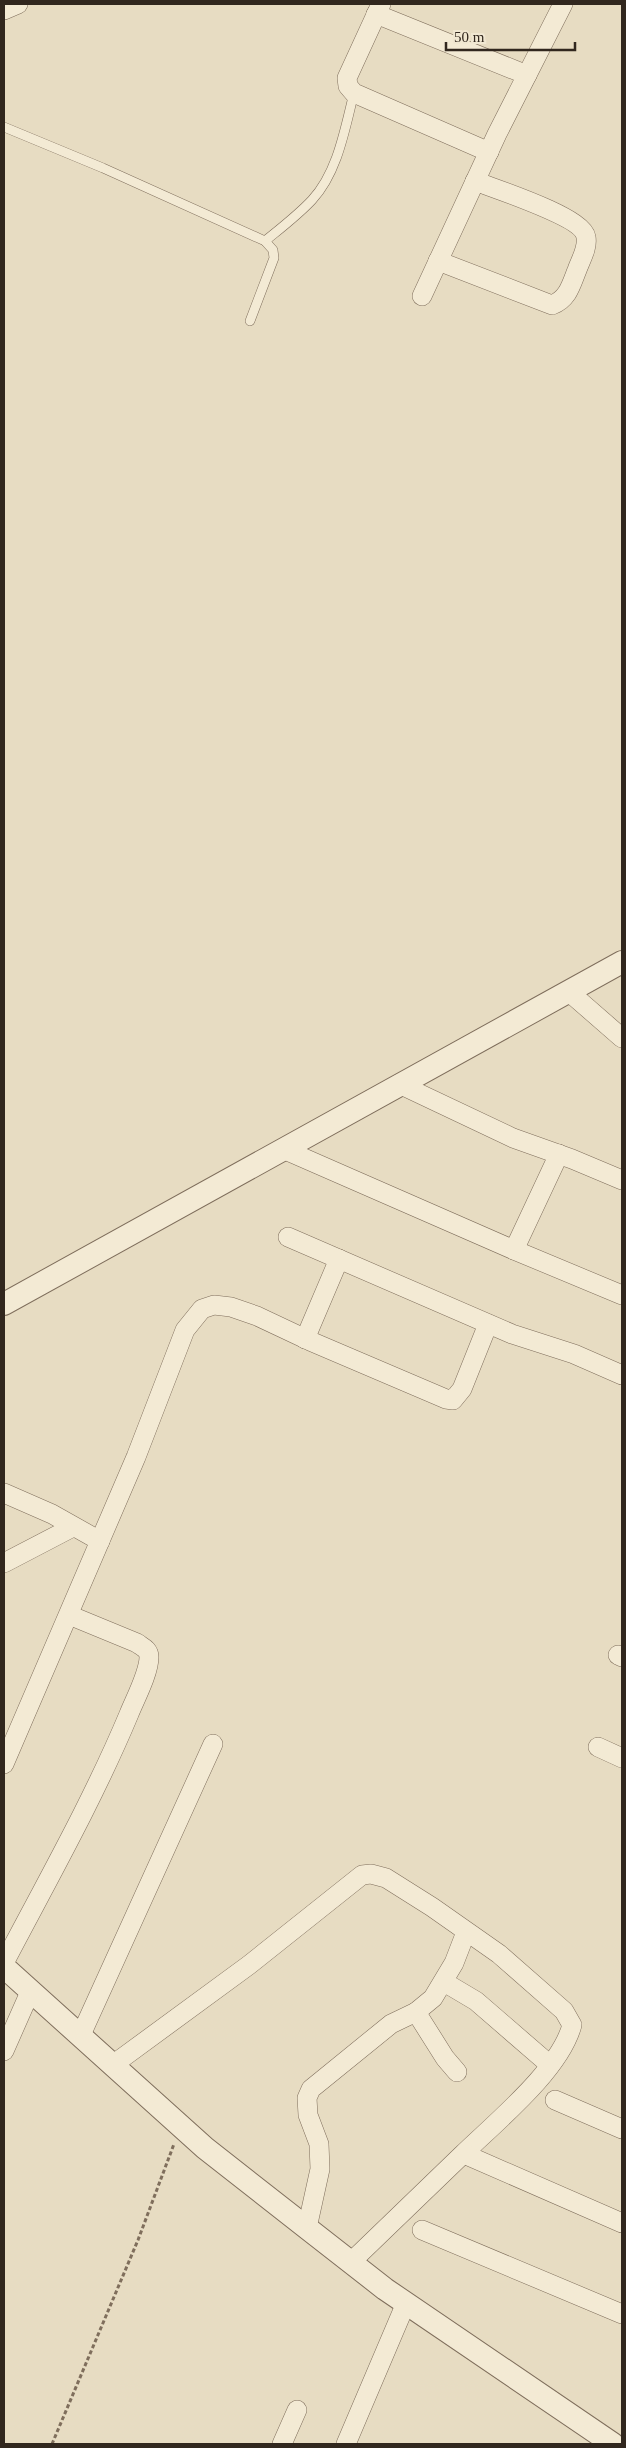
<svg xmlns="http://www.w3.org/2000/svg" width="626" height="2448" font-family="'Times New Roman',serif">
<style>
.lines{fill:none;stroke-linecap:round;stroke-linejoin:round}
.service-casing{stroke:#7f6e5c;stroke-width:10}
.minor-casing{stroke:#7f6e5c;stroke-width:20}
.tertiary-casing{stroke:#7f6e5c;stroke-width:24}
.path{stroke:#7f6e5c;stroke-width:3;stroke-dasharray:4 2.5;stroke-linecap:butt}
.service{stroke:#f3ead4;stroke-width:9}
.minor{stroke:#f3ead4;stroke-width:19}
.tertiary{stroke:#f3ead4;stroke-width:22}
</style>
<rect width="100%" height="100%" fill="#e7dcc2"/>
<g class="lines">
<defs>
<g id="service">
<path d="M4 127 103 168 265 241 273 250 274 258 250 321"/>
<path d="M265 241C281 228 298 215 312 200 338 172 345 128 354 93"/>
</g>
<g id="minor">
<path d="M381 4 347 78 348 86 354 93 489 152"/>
<path d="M4 10 18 4"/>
<path d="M376 14 527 75"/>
<path d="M438 261 552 305C568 299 571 285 577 270 581 259 588 248 586 237 583 217 495 189 475 181"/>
<path d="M422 296 497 134 563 4"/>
<path d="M568 991 622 1038"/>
<path d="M399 1084 513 1138 572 1159 622 1180"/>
<path d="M283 1149 514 1250 622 1295"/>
<path d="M288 1237 512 1334 574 1354 622 1375"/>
<path d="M514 1250 559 1154"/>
<path d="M305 1339 339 1259"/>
<path d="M4 1493 52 1514 100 1541"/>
<path d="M4 1563 73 1527"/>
<path d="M618 1655 622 1657"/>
<path d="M598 1747 622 1758"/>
<path d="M4 1764 136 1457 185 1330 202 1309 214 1305 231 1307 257 1316 310 1341 446 1399 453 1400 462 1389 488 1324"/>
<path d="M4 1963C47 1881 93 1800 129 1714 135 1699 149 1673 149 1657 149 1649 142 1647 137 1643L69 1615"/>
<path d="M444 1982 476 2001 550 2065"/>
<path d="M416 2012 445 2058 457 2072"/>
<path d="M80 2037 213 1744"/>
<path d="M4 2051 30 1992"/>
<path d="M114 2064 249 1965 362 1875 371 1874 386 1878 432 1907 499 1954 564 2011 572 2025C560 2070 497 2121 463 2154 426 2190 388 2226 351 2262"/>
<path d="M555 2100 622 2129"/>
<path d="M464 2154 622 2223"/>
<path d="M307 2228 320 2169 319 2144 308 2115 307 2098 311 2089 391 2024 416 2012 433 1998 454 1963 466 1932"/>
<path d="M422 2230 622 2314"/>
<path d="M282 2444 297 2410"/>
<path d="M346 2444 406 2303"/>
</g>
<g id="tertiary">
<path d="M4 1304 622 962"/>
<path d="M4 1967 205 2148 307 2228 385 2289 613 2444"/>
</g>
</defs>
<use href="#service" class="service-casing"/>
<use href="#minor" class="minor-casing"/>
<use href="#tertiary" class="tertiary-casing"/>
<path class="path" d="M52 2444 138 2240 174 2144"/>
<use href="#service" class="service"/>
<use href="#minor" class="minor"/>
<use href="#tertiary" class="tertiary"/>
</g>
<rect width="626" height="2448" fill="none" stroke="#31271e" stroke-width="10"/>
<path d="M446 42v8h129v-8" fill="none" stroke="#31271e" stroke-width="2.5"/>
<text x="454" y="42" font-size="15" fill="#31271e" stroke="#f0e7d1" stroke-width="4" paint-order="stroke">50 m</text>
</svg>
